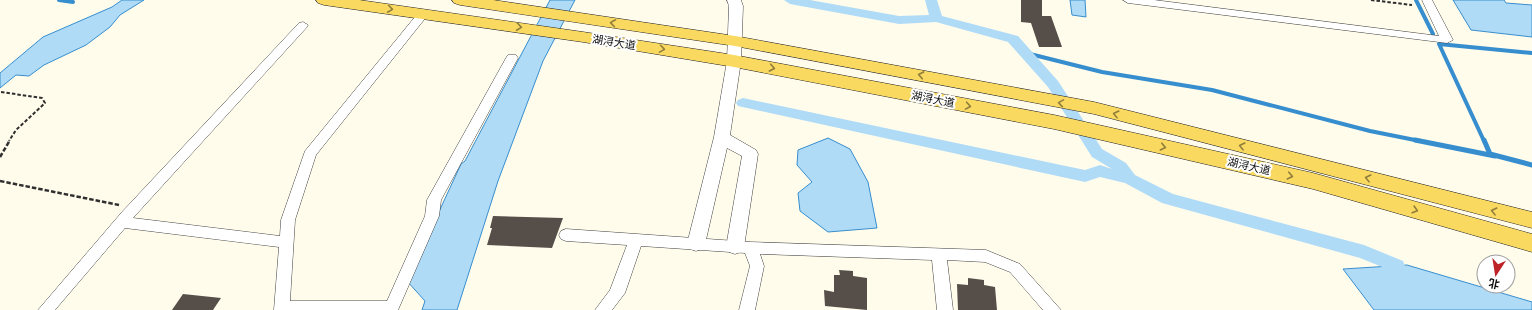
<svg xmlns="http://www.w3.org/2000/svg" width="1532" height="310" font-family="'PT Serif','Noto Sans SC',serif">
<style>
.water{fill:#b0dbf7;stroke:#378ece}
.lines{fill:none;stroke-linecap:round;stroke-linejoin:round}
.stream-far1{stroke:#378ece;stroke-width:4}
.stream{stroke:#378ece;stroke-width:5}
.canal{fill:#b0dbf7;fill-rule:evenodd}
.building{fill:#554e49}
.minor-casing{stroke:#404040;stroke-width:1}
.tertiary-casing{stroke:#404040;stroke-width:1}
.primary-casing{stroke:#1e1e1e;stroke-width:1}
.path-far1{stroke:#2f2f2f;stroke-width:2;stroke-dasharray:3.5 2;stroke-linecap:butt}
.path{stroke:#2f2f2f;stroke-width:2.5;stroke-dasharray:4.5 2;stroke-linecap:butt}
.minor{fill:#fff;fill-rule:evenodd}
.tertiary{fill:#fff;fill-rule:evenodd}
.primary{fill:#fad961;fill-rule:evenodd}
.oneway{stroke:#8f7d3b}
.labels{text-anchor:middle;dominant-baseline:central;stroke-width:4;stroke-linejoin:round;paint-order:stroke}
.street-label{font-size:11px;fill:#0d0d0d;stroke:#fff}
</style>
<rect width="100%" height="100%" fill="#fffcec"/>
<g class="water">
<path d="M122 0H144L120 15 110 27 86 45 44 65 29 76 16 75 0 88V73L43 37 112 7Z"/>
<path d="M550 0H575L543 61 498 181 457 310H422L425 301 407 281 461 164 465 161Z"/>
<path d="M1070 0H1085L1086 17 1072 15Z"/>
<path d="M1453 0H1504L1506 3 1532 5V37L1471 30Z"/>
<path d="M828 138 850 149 868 182 877 228 828 232 800 211 798 193 812 182 797 165 798 150Z"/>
<path d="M1407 265 1532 302V310H1374L1343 269Z"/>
</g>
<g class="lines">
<g class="stream-far1">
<path d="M59 0 73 2"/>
<path d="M1416 0 1433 34"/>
<path d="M1026 53 1102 72 1212 90 1370 131 1420 141"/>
<path d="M1484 141 1439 44 1532 53"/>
</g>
<g class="stream">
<path d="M1415 140 1495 156"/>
<path d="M1484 140 1490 154 1532 165"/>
</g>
<path class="canal" d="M784 0H810L899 16 929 15 925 0H937L942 16 1018 36 1058 81 1102 149 1126 163 1135 175 1173 194 1364 245 1403 261 1405 266 1403 271 1397 273 1360 258 1162 203 1125 183 1100 177 1085 182 738 106 736 103 738 100 743 98 1085 170 1100 165 1112 169 1092 157 1048 87 1008 42 936 22 899 24 790 4Z"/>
</g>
<g class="building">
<path d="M1021 0H1042V16H1051L1062 47H1039L1031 23 1021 22Z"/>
<path d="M493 216 563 218 552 248 487 245 492 228H490Z"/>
<path d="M839 270 853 271V276L867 278V310L825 306 824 290 834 292V275H840Z"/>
<path d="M968 278 984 280V285L995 287 997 310H958L957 284 968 285Z"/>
<path d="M183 294 221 298 213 310H172Z"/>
</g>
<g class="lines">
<defs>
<g id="minor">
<path d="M1123 0H1154L1439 36 1422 0H1432L1453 40 1447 43 1128 3Z"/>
<path d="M423 11 427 12 428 14 427 16 316 155 295 220 290 301H387L425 216 427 200 506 58 508 55H516L518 58 441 200 439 216 398 310H274L279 247 125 228 55 310H38L122 212 299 23 303 22 308 25 307 27 133 218 280 236 281 220 305 151 419 12Z"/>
<path d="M566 229 750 242 986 250 1020 264 1061 310H1043L1010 272 985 262 947 260 953 310H937L932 260 760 254 764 266 755 310H739L750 266 745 253 641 246 625 293 612 310H595L610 290 627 245 566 241 561 239 559 235 561 231Z"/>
</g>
<path id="tertiary" d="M727 0H741L743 6 741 61 730 135 756 150 758 154 744 247 741 252 735 254 729 252 726 247 742 156 727 148 705 244 702 249 696 251 690 249 687 244 714 137 727 61 729 6Z"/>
<g id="primary">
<path d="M316 0H359L583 32 734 55 1054 115 1313 173 1532 234V252L1313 189 1054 129 734 67 583 42 324 5 318 3Z"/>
<path d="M452 0H493L735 36 1094 102 1532 212V228L1094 114 735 46 460 5 454 3Z"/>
</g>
</defs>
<use href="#minor" class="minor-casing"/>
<use href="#tertiary" class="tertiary-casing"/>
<use href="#primary" class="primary-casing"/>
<g class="path-far1">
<path d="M1371 0 1412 5"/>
<path d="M1 92 42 98 45 103 16 130 9 141"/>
</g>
<g class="path">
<path d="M0 157 10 140"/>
<path d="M0 181 119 205"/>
</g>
<use href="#minor" class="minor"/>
<use href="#tertiary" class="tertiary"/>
<use href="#primary" class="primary"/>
</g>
<defs><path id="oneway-chevron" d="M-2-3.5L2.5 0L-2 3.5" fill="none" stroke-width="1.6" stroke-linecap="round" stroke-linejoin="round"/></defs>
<g class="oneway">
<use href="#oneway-chevron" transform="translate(390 9) rotate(8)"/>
<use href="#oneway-chevron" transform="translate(613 23) rotate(-172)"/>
<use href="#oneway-chevron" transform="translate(519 27) rotate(8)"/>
<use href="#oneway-chevron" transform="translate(662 49) rotate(9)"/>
<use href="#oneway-chevron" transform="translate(772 68) rotate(11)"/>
<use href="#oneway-chevron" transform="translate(921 75) rotate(-169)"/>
<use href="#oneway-chevron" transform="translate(1061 103) rotate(-171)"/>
<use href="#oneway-chevron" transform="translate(968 106) rotate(10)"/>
<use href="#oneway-chevron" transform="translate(1116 114) rotate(-166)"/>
<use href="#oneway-chevron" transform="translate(1242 146) rotate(-166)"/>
<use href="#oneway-chevron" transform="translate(1163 147) rotate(13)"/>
<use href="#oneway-chevron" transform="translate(1290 176) rotate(13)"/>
<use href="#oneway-chevron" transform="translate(1368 178) rotate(-166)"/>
<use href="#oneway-chevron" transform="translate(1415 210) rotate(16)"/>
<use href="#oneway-chevron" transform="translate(1494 211) rotate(-166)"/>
</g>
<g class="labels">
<g class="street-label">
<text transform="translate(614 42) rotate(9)">湖浔大道</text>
<text transform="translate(933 99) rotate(11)">湖浔大道</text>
<text transform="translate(1249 166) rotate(13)">湖浔大道</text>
</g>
</g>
<g transform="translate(1496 274) rotate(192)"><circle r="19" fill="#ffffff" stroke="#9e9e9e"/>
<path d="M0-3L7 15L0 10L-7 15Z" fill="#be2327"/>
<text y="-6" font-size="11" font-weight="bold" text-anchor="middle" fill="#0d0d0d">北</text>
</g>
</svg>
